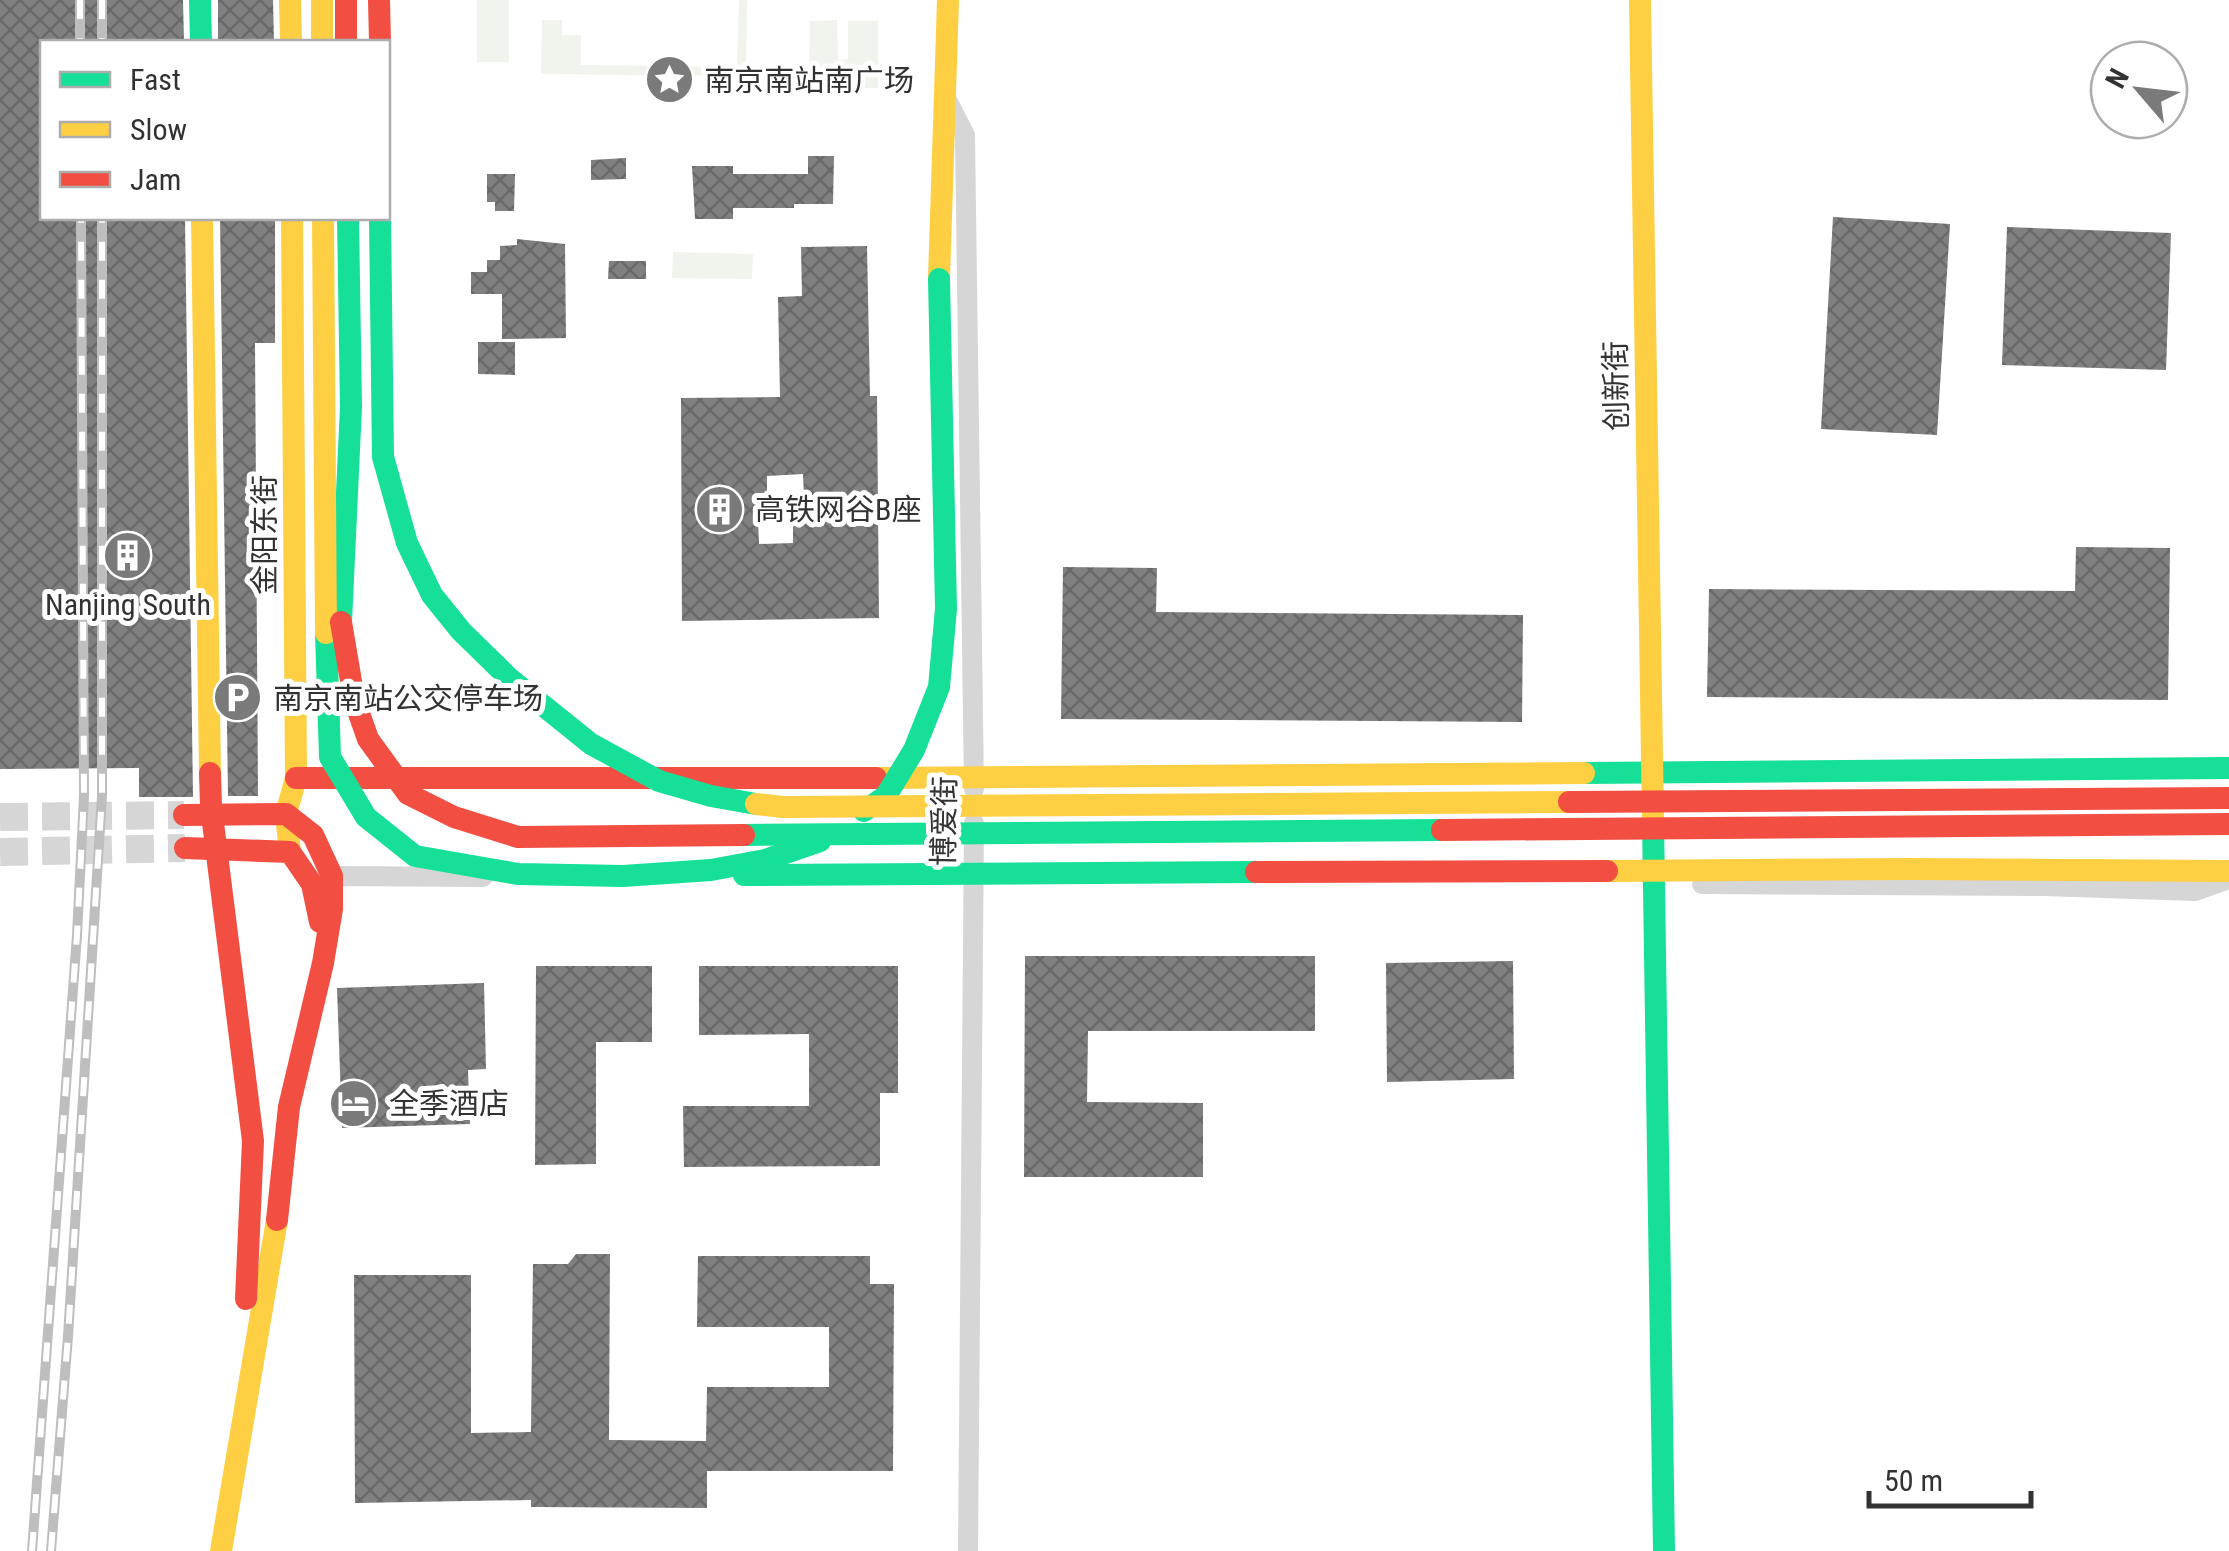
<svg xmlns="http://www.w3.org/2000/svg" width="2229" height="1551" font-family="'Roboto Condensed','Noto Sans SC',sans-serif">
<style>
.green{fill:#f1f4ed}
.building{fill:url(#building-cross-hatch);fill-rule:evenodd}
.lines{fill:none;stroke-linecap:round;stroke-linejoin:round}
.secondary-tunnel{stroke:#d6d6d6;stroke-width:28;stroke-dasharray:28 14;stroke-linecap:butt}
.street{stroke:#d6d6d6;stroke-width:20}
.fast{stroke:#16e098;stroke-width:22}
.slow{stroke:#ffcf43;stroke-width:22}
.jam{stroke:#f24e42;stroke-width:22}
.rail-casing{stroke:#bebebe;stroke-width:10}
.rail{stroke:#fff;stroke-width:6;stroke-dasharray:19;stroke-linecap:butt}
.fast-bridge{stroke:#16e098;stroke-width:22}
.slow-bridge{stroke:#ffcf43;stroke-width:22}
.jam-bridge{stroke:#f24e42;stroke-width:22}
.labels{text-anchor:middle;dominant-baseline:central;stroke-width:10;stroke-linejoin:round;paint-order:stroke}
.poi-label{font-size:30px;fill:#323232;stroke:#fff;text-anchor:start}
.street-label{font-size:30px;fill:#323232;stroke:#fff}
</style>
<defs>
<pattern id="building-cross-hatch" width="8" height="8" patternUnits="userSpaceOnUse" patternTransform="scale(2.5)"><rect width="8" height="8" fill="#808080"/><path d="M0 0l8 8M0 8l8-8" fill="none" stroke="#696969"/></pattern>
</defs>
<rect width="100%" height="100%" fill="#fff"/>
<g class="green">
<rect x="477" y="0" width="32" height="62"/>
<path d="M739 0H747L746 76 541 74 542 20H562V35H581V65L737 67Z"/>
<path d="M837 20 838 60 848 59V21H878V88H809L810 21Z"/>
<path d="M673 252 753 254 752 279 672 278Z"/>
</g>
<g class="building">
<path d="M0 0H183L184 42H42V218H185L193 797H139V768L0 769Z"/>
<path d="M218 0H273L274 42H218Z"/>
<path d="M808 156H834L833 204H794V208H733V219H695L692 166H733V174H808Z"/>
<path d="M626 158V179L591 180V160Z"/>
<path d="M487 174H515L514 211H495V202H487Z"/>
<path d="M1833 217 1950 224 1937 435 1821 429Z"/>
<path d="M220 218H275V343H255L258 796H228Z"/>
<path d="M2007 227 2171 233 2166 370 2002 365Z"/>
<path d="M517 239 565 244 566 338 502 339V294H471V272H487V260H500V246L517 245Z"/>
<path d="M867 246 870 396H877L879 618 682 621 681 398 780 397 778 297 802 296 801 247ZM803 474 805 522H793V543L759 544 757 496H767V476Z"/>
<path d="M609 261H646V279H608Z"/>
<path d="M478 342H515V375L478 374Z"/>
<path d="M2076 547 2170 548 2168 700 1707 697 1709 589 2075 591Z"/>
<path d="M1063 567 1157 568 1156 612 1523 615 1522 722 1061 719Z"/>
<path d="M1025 956H1315V1031H1088L1087 1102 1203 1103V1177H1024Z"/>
<path d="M1513 961 1514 1079 1387 1082 1386 963Z"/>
<path d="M536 966H652V1042H596V1164L535 1165Z"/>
<path d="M699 966H898V1093H880V1166L684 1167 683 1106H809V1034L699 1035Z"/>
<path d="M484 983 486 1069 468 1070 470 1124 342 1128 337 988Z"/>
<path d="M576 1254H610L609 1440 706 1441 707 1387H829V1327H697L698 1256H870V1284H894L893 1471H707V1508L531 1507V1500L355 1503 354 1275H471V1433L531 1432 533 1264H568Z"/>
</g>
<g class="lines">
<g class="secondary-tunnel">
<path d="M0 817 184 815"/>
<path d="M0 852 185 848"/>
</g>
<g class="street">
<path d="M946 98 965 135 974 789"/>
<path d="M323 881 332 876 483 877"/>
<path d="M1702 884 2044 886 2195 891 2229 879"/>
<path d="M968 1551 974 823"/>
</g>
<g class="fast">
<path d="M200 0 201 42"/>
<path d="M341 622 351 407 348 218"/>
<path d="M1584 773 2229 768"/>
<path d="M1653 820 1664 1551"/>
</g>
<g class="slow">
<path d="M290 0 291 42"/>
<path d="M322 0V42"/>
<path d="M1640 0 1653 820"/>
<path d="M939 279 948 0"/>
<path d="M876 778 1584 773"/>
<path d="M290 852 286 814 296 778 292 218"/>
<path d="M1909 869 2229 871"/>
<path d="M221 1551 277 1220"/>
</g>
<g class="jam">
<path d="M346 0V42"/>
<path d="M379 0 380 42"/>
<path d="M296 778H876"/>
<path d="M184 815 286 814 313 835 332 876V909L323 963 289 1107 277 1220"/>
<path d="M185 848 290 852 312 884 320 922"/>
</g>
<defs>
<g id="rail">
<path d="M80 0V42"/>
<path d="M102 0V42"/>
<path d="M32 1551 77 935 84 796 81 218"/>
<path d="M51 1551 68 1336 102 796V218"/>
</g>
</defs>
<use href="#rail" class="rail-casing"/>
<use href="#rail" class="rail"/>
<g class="fast-bridge">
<path d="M380 218 383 457 407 543 432 595 461 631 509 678 591 744 659 781 711 796 756 804"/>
<path d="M326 633 330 757 366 817 415 856 518 874 623 876 711 870 765 860 820 841"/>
<path d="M864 811 886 796 914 750 939 687 946 609 939 279"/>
<path d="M744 835 1442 830"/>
<path d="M744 875 1256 872"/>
</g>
<g class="slow-bridge">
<path d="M202 218 210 773"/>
<path d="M323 218 326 633"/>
<path d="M756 804 783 807 1569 802"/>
<path d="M1607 871 1909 869"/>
</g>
<g class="jam-bridge">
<path d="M341 622 354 699 368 739 408 794 454 817 518 837 744 835"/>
<path d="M210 773 211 807 253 1141 246 1299"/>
<path d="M1569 802 2229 798"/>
<path d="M1442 830 2229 824"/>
<path d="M1256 872 1607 871"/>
</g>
</g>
<defs>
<symbol id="sight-disc" viewBox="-11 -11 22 22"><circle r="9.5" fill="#7a7a7a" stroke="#fff"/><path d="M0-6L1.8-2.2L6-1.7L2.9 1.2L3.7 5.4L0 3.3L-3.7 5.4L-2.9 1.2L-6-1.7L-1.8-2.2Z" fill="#fff"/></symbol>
<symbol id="building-disc" viewBox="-11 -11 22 22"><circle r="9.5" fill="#7a7a7a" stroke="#fff"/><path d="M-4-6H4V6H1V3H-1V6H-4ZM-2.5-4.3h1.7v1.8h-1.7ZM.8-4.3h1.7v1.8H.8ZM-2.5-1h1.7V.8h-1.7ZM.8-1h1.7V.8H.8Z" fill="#fff"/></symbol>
<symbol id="parking-disc" viewBox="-11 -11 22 22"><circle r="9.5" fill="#7a7a7a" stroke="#fff"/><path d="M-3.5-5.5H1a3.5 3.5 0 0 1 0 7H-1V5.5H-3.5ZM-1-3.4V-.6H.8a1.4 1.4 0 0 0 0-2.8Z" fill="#fff"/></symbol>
<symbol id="hotel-disc" viewBox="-11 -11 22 22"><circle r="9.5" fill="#7a7a7a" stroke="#fff"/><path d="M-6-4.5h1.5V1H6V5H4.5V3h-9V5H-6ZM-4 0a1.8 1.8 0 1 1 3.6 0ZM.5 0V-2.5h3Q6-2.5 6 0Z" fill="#fff"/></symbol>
</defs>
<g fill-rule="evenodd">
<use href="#sight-disc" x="642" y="52" width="55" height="55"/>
<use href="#building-disc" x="692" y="482" width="55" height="55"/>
<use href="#building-disc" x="100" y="528" width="55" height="55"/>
<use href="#parking-disc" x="210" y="670" width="55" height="55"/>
<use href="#hotel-disc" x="326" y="1076" width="55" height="55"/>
</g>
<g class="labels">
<g class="poi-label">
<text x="704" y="80">南京南站南广场</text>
<text x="755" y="509">高铁网谷B座</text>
<text x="128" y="604" text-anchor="middle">Nanjing South</text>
<text x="273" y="698">南京南站公交停车场</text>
<text x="389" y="1103">全季酒店</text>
</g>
<g class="street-label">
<text transform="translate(1616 386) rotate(-91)">创新街</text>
<text transform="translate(264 535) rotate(-90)">金阳东街</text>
<text transform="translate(944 821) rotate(-89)">博爱街</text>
</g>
</g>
<rect x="40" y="40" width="350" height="180" fill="#ffffff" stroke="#adadad" stroke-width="2.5"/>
<rect x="60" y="72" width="50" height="15" fill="#16e098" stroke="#adadad" stroke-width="2.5"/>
<text x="130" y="90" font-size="30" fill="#323232">Fast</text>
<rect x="60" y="122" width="50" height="15" fill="#ffcf43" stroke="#adadad" stroke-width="2.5"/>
<text x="130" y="140" font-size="30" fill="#323232">Slow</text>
<rect x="60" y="172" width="50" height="15" fill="#f24e42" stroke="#adadad" stroke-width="2.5"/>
<text x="130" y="190" font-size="30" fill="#323232">Jam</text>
<g transform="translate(2139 90) rotate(298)"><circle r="48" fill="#ffffff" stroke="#adadad" stroke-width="2.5"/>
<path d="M0-8L18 38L0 25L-18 38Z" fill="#7a7a7a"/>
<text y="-15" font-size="28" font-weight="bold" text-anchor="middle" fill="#323232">N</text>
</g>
<path d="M1869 1491v15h162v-15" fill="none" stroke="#323232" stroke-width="5"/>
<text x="1884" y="1491" font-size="30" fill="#323232" stroke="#ffffff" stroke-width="8" paint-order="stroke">50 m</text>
</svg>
